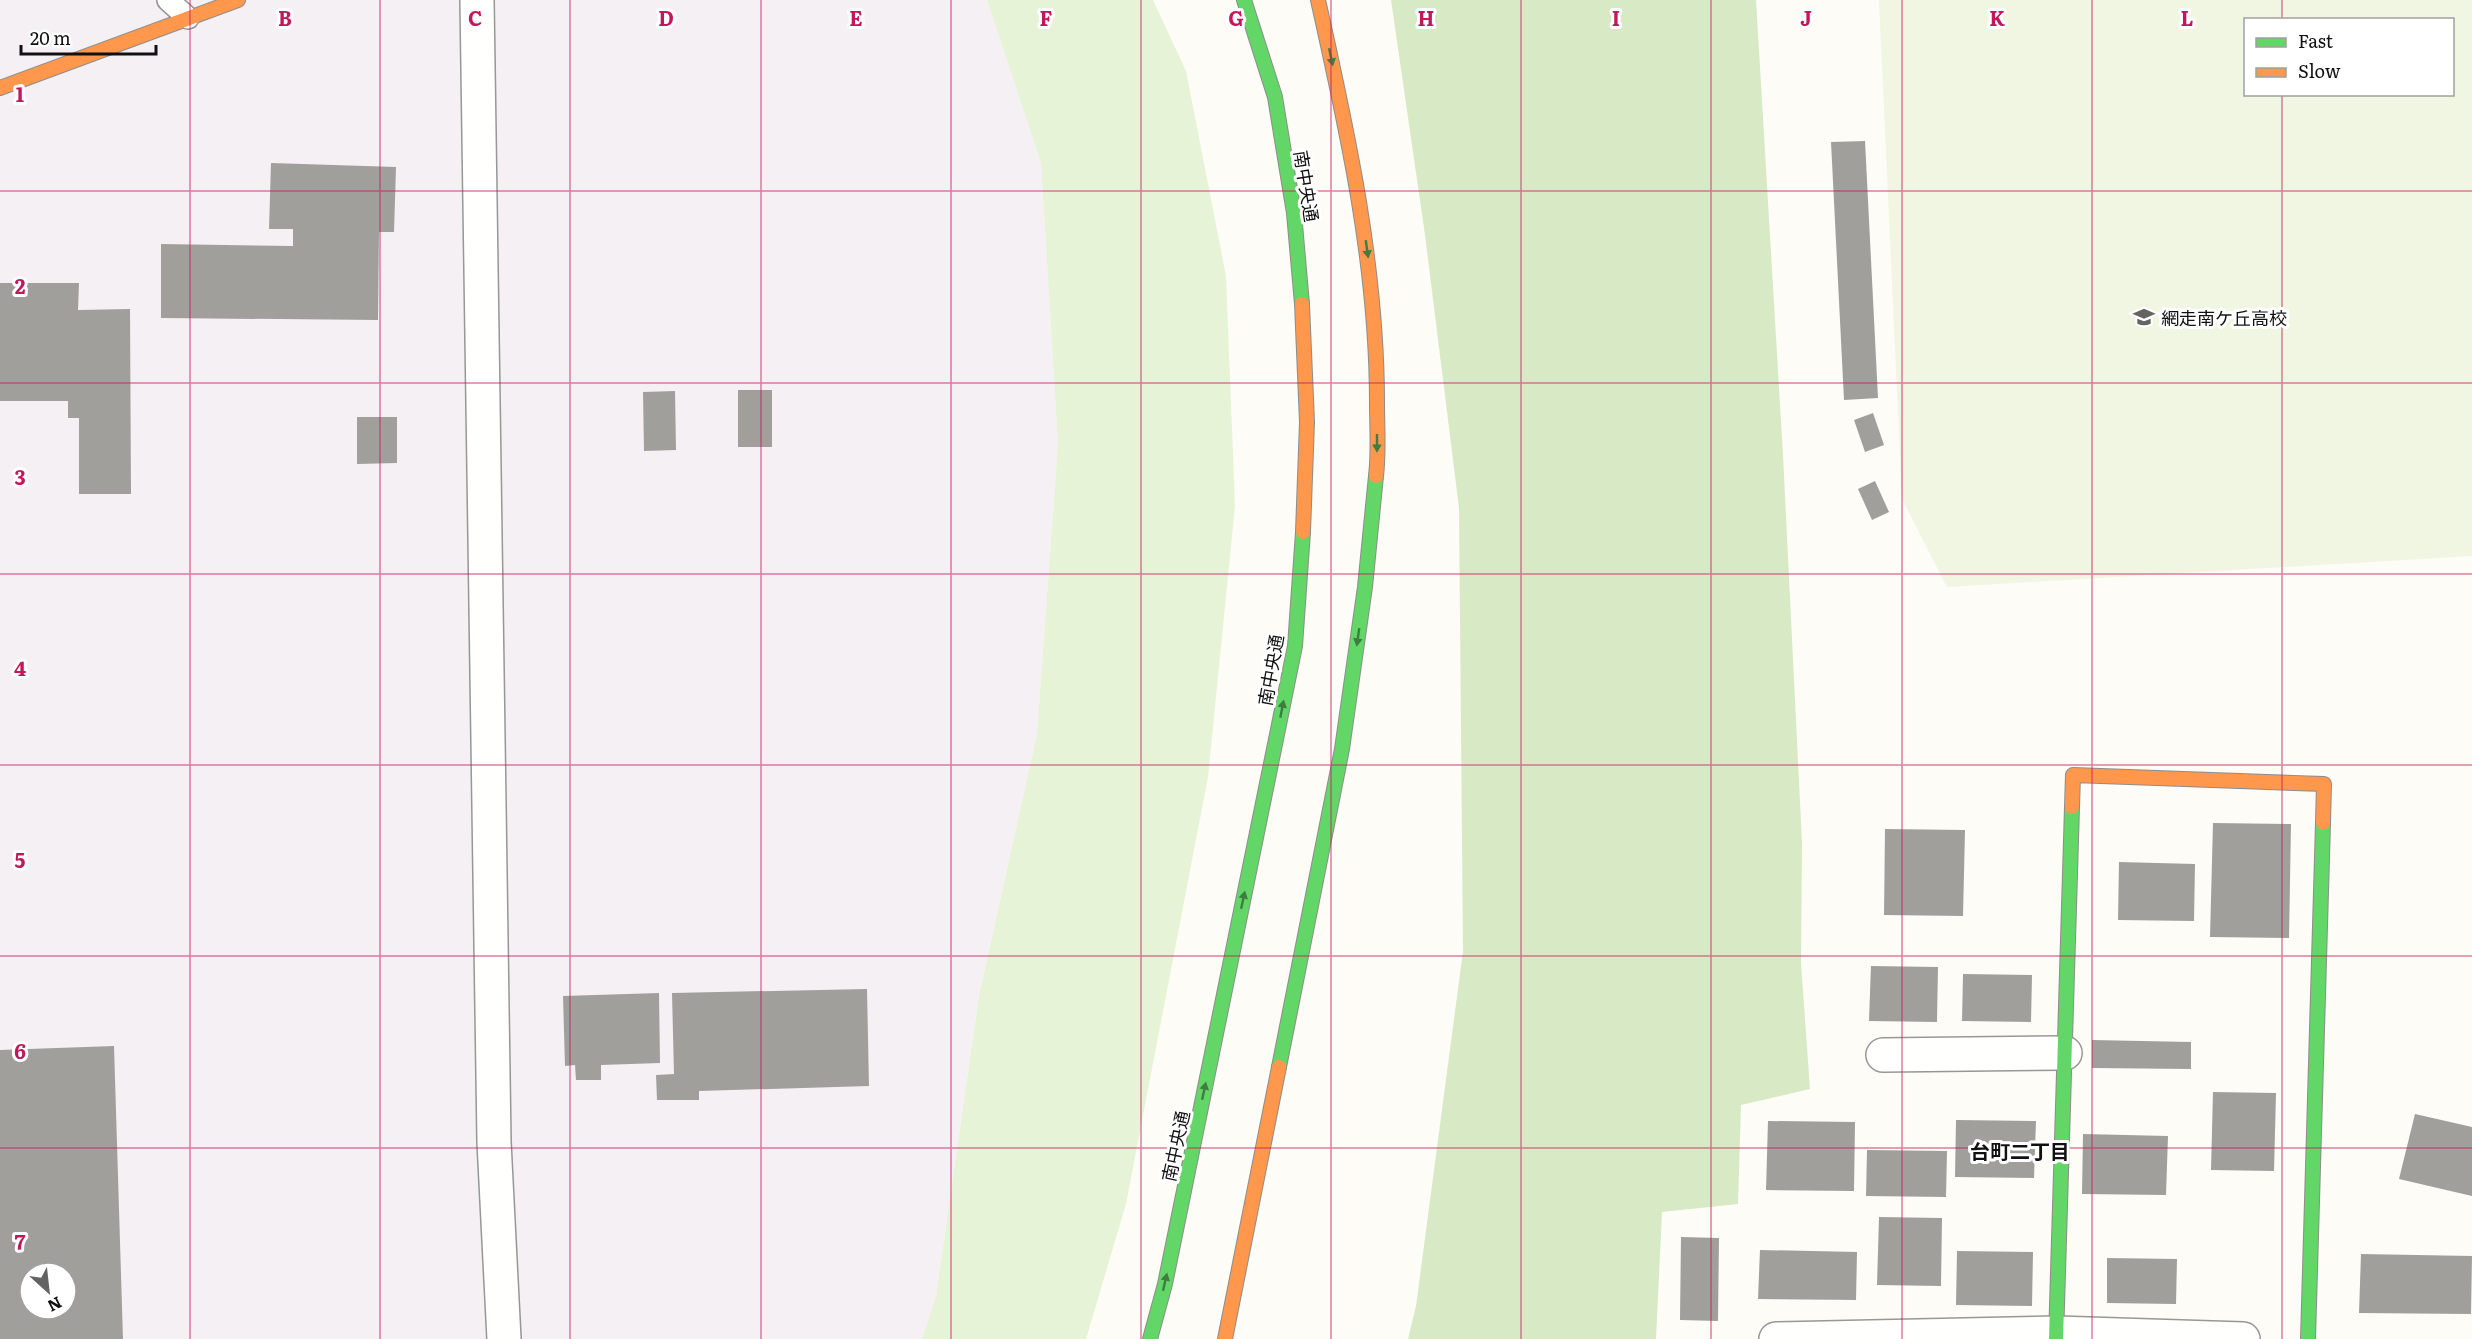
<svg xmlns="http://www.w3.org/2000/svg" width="2472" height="1339" font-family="Literata,'Noto Sans JP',serif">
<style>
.industrial{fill:#f5f0f3;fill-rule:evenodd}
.green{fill:#e7f3d7}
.forest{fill:#d8eac5}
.pitch{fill:#f0f6e1;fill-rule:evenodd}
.building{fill:#a19f9c;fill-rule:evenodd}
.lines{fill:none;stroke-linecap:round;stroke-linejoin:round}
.lane-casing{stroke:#979795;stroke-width:24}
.street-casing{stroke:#979795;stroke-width:36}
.fast-casing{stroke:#8e8d8b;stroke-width:16}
.slow-casing{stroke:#8e8d8b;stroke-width:16}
.lane{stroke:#fffffe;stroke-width:21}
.street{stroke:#fffffe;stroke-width:33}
.fast{stroke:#63d668;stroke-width:14}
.slow{stroke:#ff974d;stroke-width:14}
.oneway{fill:#3e7d41}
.grid{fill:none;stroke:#c2185b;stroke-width:1.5;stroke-opacity:0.55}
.labels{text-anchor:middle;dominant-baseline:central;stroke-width:6;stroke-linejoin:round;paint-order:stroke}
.street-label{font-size:18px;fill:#111;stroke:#fff}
.poi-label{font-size:18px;fill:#111;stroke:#fff;text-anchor:start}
.neighbourhood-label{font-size:20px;font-weight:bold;fill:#111;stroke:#fff}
.grid-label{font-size:20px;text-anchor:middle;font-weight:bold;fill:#c2185b;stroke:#fff;stroke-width:6;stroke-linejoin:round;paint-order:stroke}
</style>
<rect width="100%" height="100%" fill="#fdfcf7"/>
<path class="industrial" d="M0 0H987L1041 163 1058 444 1037 734 979 994 936 1296 922 1339H0ZM30 1273H66V1309H30Z"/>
<path class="green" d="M987 0H1153L1186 71 1226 276 1235 506 1208 777 1126 1204 1086 1339H922L936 1296 979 995 1037 734 1058 444 1041 163Z"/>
<path class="forest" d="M1391 0H1756L1783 455 1802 843 1801 963 1810 1089 1741 1105 1738 1204 1662 1212 1656 1339H1408L1416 1306 1463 951 1459 508 1425 235Z"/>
<path class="pitch" d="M1879 0H2472V556L1947 587 1902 499ZM2246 20H2452V94H2246Z"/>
<g class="building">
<path d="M1865 141 1878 398 1844 400 1831 142Z"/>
<path d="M271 163 396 167 394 232H379L378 320 161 318V244L293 246V229H269Z"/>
<path d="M0 283H79L78 310 130 309 131 494H79V418H68V401H0Z"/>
<rect x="738" y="390" width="34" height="57"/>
<path d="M675 391 676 450 644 451 643 392Z"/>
<path d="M1873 413 1884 445 1865 452 1854 420Z"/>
<path d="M357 417H397V463L357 464Z"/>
<path d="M1875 481 1889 512 1872 520 1858 489Z"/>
<path d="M2213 823 2291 824 2289 938 2210 937Z"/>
<path d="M1885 829 1965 830 1963 916 1884 915Z"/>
<path d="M2119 862 2195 864 2194 921 2118 920Z"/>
<path d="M1871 966 1938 967 1937 1022 1869 1021Z"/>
<path d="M1963 974 2032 975 2031 1022 1962 1021Z"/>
<path d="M867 989 869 1086 699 1091V1100H657L656 1075 674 1074 672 993Z"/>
<path d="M659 993 660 1063 601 1065V1080H576L575 1065 565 1066 563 996Z"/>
<path d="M2092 1040 2191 1042V1069L2092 1068Z"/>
<path d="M114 1046 123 1339H0V1050ZM30 1273H66V1309H30Z"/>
<path d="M2213 1092 2276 1093 2274 1171 2211 1170Z"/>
<path d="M2415 1114 2472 1127V1196L2399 1179Z"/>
<path d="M1956 1120 2036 1121 2034 1178 1955 1177Z"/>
<path d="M1768 1121 1855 1122 1854 1191 1766 1190Z"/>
<path d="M2083 1134 2168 1136 2166 1195 2082 1194Z"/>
<path d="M1867 1150 1947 1151 1946 1197 1866 1196Z"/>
<path d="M1879 1217 1942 1218 1941 1286 1877 1285Z"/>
<path d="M1681 1237 1719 1238 1718 1321 1680 1320Z"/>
<path d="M1760 1250 1857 1252 1856 1300 1758 1299Z"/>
<path d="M1957 1251 2033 1252 2032 1306 1956 1305Z"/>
<path d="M2361 1254 2472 1256 2471 1314 2359 1313Z"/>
<path d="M2107 1258 2177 1259 2176 1304 2107 1303Z"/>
</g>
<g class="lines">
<defs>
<path id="lane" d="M168 0 188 18"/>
<g id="street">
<path d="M477 0 494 1142 504 1339"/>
<path d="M1883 1055 2065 1053"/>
<path d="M1776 1339 2057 1333 2243 1339"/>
</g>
<g id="fast">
<path d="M1244 0 1275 97 1294 213 1302 304"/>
<path d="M1279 1067 1342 749 1365 587 1376 476"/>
<path d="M1150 1339 1165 1284 1295 646 1303 532"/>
<path d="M2056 1339 2072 807"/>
<path d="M2308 1339 2323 823"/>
</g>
<g id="slow">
<path d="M1318 0C1348 134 1377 266 1377 403 1377 428 1379 452 1376 476"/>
<path d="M0 88 238 0"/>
<path d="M1302 304 1307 422 1303 532"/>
<path d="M2072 807 2073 775 2324 784 2323 823"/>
<path d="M1225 1339 1279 1067"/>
</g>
</defs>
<use href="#lane" class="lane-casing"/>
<use href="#street" class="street-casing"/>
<use href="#fast" class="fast-casing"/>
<use href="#slow" class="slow-casing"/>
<use href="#lane" class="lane"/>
<use href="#street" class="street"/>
<use href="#fast" class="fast"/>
<use href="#slow" class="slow"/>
</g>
<defs><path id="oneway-solid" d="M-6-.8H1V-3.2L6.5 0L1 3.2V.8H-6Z" transform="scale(1.5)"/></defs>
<g class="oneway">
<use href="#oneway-solid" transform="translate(1331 57) rotate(78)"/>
<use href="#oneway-solid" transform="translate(1367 249) rotate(82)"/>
<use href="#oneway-solid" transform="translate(1377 443) rotate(90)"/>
<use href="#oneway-solid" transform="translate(1358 637) rotate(98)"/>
<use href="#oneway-solid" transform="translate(1282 709) rotate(-79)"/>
<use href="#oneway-solid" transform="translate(1243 900) rotate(-78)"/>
<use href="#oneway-solid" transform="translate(1204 1091) rotate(-78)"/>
<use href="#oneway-solid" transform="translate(1165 1282) rotate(-77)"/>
</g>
<path class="grid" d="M190 0V1339M380 0V1339M570 0V1339M761 0V1339M951 0V1339M1141 0V1339M1331 0V1339M1521 0V1339M1711 0V1339M1902 0V1339M2092 0V1339M2282 0V20M2282 94V1339M0 191H2472M0 383H2472M0 574H2472M0 765H2472M0 956H2472M0 1148H2472"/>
<defs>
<symbol id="school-bare" viewBox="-9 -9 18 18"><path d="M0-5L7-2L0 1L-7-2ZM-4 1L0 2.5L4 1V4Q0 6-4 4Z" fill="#646362" stroke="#fff" stroke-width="2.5" paint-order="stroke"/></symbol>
</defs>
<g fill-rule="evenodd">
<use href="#school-bare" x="2129" y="302" width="30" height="30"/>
</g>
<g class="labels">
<g class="street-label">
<text transform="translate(1307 186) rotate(81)">南中央通</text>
<text transform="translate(1270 670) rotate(-80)">南中央通</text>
<text transform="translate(1175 1146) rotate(-78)">南中央通</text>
</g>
<g class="poi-label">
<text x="2161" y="317">網走南ケ丘高校</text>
</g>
<g class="neighbourhood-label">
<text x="2020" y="1150">台町二丁目</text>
</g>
</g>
<g class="grid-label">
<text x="285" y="26">B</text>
<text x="475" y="26">C</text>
<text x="666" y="26">D</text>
<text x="856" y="26">E</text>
<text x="1046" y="26">F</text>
<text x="1236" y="26">G</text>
<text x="1426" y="26">H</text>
<text x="1616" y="26">I</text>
<text x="1806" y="26">J</text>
<text x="1997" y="26">K</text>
<text x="2187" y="26">L</text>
<text x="20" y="102">1</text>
<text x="20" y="294">2</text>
<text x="20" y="485">3</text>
<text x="20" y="676">4</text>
<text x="20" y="868">5</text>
<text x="20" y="1059">6</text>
<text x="20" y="1250">7</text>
</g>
<rect x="2244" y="18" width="210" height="78" fill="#ffffff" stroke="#a0a0a0" stroke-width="1.5"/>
<rect x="2256" y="38" width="30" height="9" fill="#63d668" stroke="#a0a0a0" stroke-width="1.5"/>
<text x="2298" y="48" font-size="18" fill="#111111">Fast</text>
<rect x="2256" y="68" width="30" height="9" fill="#ff974d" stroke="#a0a0a0" stroke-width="1.5"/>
<text x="2298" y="78" font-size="18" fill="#111111">Slow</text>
<g transform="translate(48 1291) rotate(153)"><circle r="28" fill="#ffffff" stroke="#a0a0a0" stroke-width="1.5"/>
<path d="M0-4.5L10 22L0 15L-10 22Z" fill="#646362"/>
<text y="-9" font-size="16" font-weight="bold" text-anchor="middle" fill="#111111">N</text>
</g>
<path d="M21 45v9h135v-9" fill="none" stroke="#111111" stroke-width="3"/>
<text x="30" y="45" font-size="18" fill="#111111" stroke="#ffffff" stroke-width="4.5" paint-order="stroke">20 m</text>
</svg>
